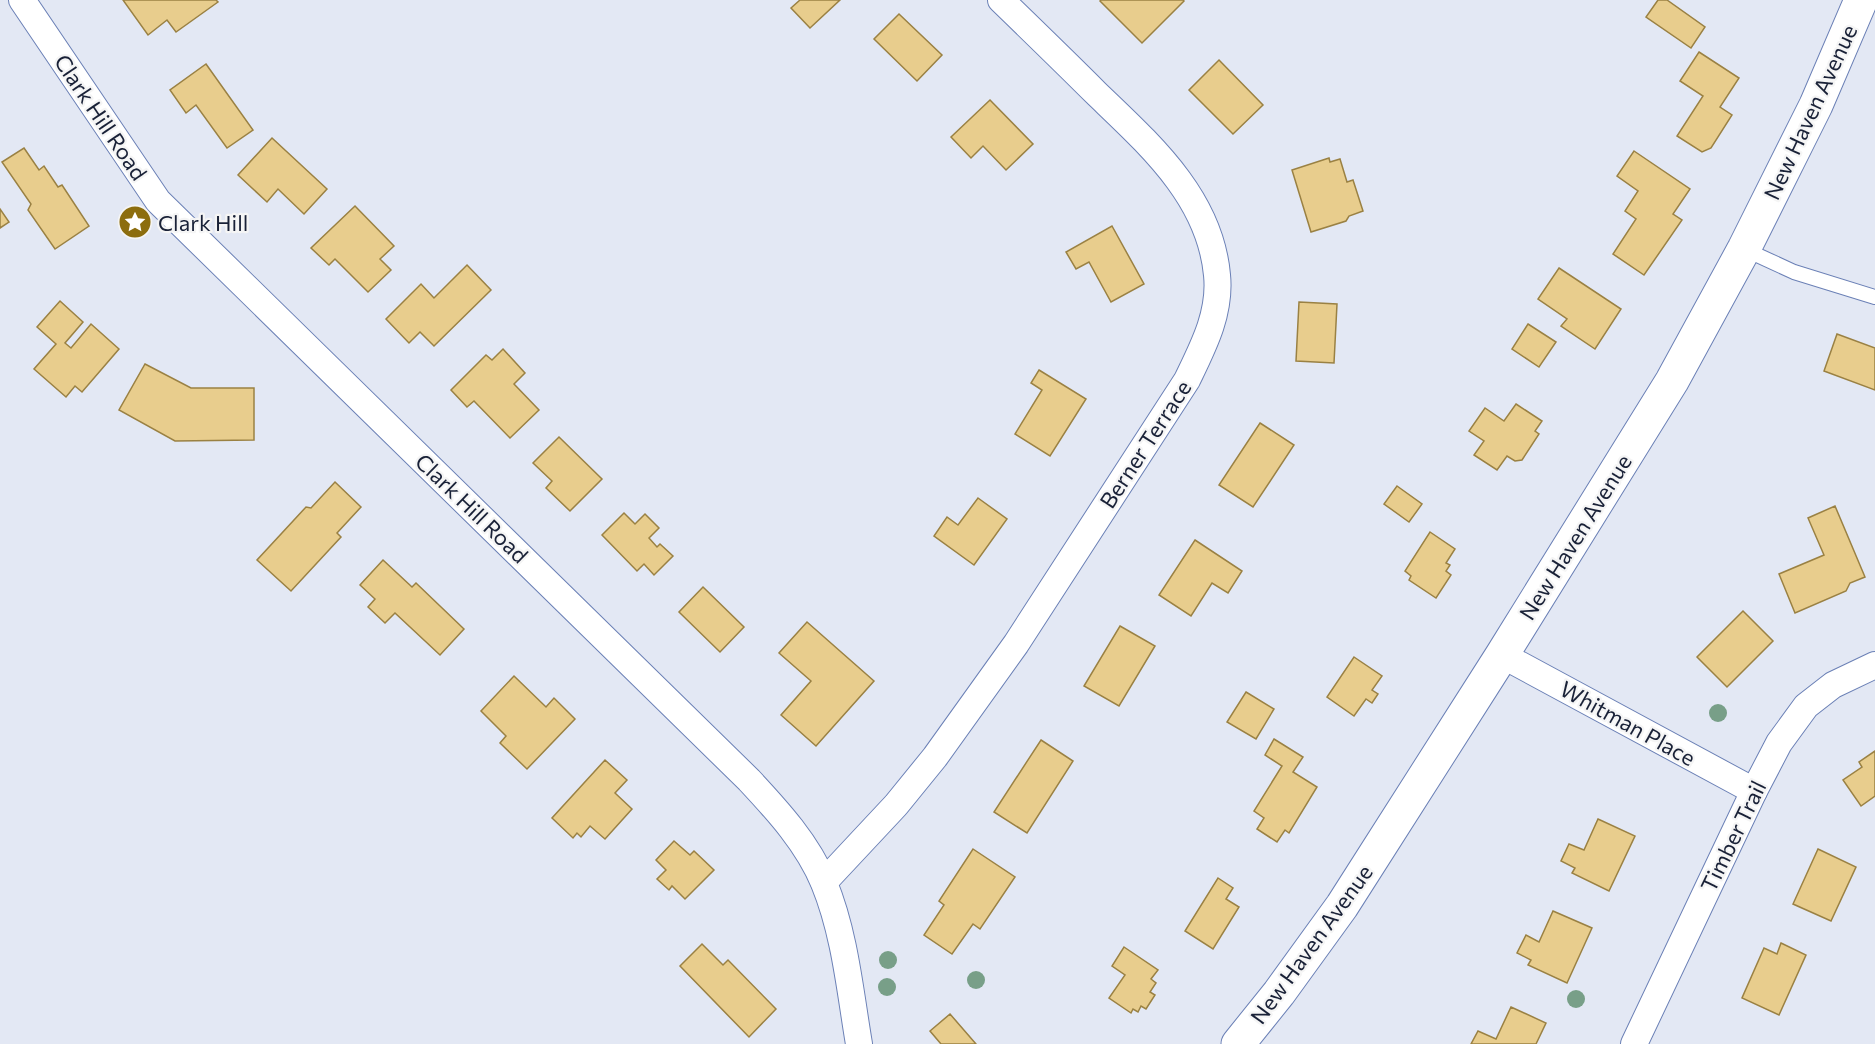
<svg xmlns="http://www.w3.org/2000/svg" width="1875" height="1044" font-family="Commissioner,sans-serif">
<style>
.building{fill:#e8cd8d;stroke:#9a8143;stroke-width:1.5}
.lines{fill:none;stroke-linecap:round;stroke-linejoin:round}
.service-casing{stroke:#6b80b6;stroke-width:16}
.minor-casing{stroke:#6b80b6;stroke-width:28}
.secondary-casing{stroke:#6b80b6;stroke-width:35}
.service{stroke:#fff;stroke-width:14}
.minor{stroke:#fff;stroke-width:26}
.secondary{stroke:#fff;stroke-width:33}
.tree{fill:#789f88}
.labels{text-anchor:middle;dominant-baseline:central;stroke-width:4.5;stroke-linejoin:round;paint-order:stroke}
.street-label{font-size:22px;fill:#192137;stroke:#f5f5f5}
.poi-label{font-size:22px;fill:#192137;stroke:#f5f5f5;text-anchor:start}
</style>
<rect width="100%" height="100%" fill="#e3e8f4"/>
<g class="building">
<path d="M123 0H216L218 2 176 32 167 20 148 35Z"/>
<path d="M800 0H840L810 28 791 8Z"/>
<path d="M1101 0H1183L1184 1 1142 43 1100 1Z"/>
<path d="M1658 0H1667L1705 27 1691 48 1646 17Z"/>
<path d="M899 14 942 55 917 81 874 39Z"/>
<path d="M1699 52 1739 78 1720 107 1732 115 1711 148 1702 152 1677 136 1703 96 1680 81Z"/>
<path d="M1219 60 1263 105 1233 134 1189 90Z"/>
<path d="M206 64 253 130 227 148 196 105 186 113 170 90Z"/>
<path d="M990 100 1033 144 1006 170 983 146 971 158 951 137Z"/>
<path d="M272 138 327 189 304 214 278 189 267 202 238 175Z"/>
<path d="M24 148 39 170 44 166 58 187 62 185 89 226 55 249 28 210 31 204 2 162Z"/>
<path d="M1634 151 1690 189 1673 214 1682 220 1644 275 1613 254 1636 219 1625 211 1638 191 1617 176Z"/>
<path d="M1329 158 1330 162 1340 159 1347 182 1353 180 1363 211 1349 216 1346 221 1311 232 1292 170Z"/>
<path d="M355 206 394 246 380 259 391 270 368 292 335 259 329 265 311 248Z"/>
<path d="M0 209 9 222 0 228Z"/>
<path d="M1112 226 1144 284 1111 302 1089 262 1076 269 1066 252Z"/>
<path d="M467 265 491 290 434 346 420 332 409 343 386 319 421 284 434 298Z"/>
<path d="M1559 268 1621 309 1595 349 1561 326 1567 319 1538 299Z"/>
<path d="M60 301 83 322 65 343 71 348 91 324 119 349 82 392 75 386 66 397 34 369 56 344 37 327Z"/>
<path d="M1299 302 1337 304 1334 363 1296 361Z"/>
<path d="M1528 324 1556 342 1539 367 1512 349Z"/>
<path d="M1837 334 1875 348V390L1824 371Z"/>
<path d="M503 349 525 373 514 384 539 410 510 438 474 401 467 407 451 390 486 355 492 360Z"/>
<path d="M145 364 191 388H254V440L175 441 119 410Z"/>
<path d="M1039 370 1086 399 1050 456 1015 434 1042 390 1031 383Z"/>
<path d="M1516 404 1542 421 1535 431 1539 434 1522 460 1515 461 1507 456 1497 470 1474 455 1484 441 1469 431 1485 408 1504 421Z"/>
<path d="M1260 423 1294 445 1253 507 1219 485Z"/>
<path d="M559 437 602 479 570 511 546 488 552 481 533 463Z"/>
<path d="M335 482 361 507 337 533 341 537 291 591 257 560 306 507 311 508Z"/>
<path d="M1397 486 1422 504 1409 522 1384 504Z"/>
<path d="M978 498 1007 519 974 565 934 536 947 517 958 525Z"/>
<path d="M1835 506 1865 577 1850 583 1846 591 1795 613 1779 574 1824 555 1808 518Z"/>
<path d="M624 513 635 524 645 514 659 528 649 538 657 547 660 544 673 556 654 575 644 564 637 571 602 535Z"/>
<path d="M1430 532 1455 549 1446 563 1450 565 1446 571 1451 575 1436 598 1409 580 1411 576 1405 571Z"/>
<path d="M1195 540 1242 571 1228 593 1212 583 1191 616 1159 595Z"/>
<path d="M383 560 412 587 416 583 464 629 440 655 395 613 385 623 368 607 375 599 360 585Z"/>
<path d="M703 587 744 627 720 652 679 612Z"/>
<path d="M1743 611 1773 641 1727 687 1697 657Z"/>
<path d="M807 622 874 681 816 746 781 715 811 681 779 653Z"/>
<path d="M1120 626 1155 646 1119 706 1084 686Z"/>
<path d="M1354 657 1382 676 1372 690 1378 694 1372 703 1366 699 1354 716 1327 697Z"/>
<path d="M514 676 546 707 554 698 575 719 527 769 500 743 506 736 481 711Z"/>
<path d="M1246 692 1274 709 1256 739 1227 722Z"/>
<path d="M1274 739 1303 757 1293 772 1317 787 1289 833 1285 830 1277 842 1257 829 1264 818 1254 811 1282 766 1265 755Z"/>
<path d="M1041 740 1073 761 1027 833 994 812Z"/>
<path d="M1875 751V796L1861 806 1843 780 1862 767 1859 762Z"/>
<path d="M605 760 627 780 615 793 632 809 605 839 590 826 581 837 577 833 573 838 552 818Z"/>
<path d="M1598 819 1635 836 1609 891 1572 873 1575 868 1561 861 1569 844 1584 850Z"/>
<path d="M674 841 690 855 694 851 714 870 685 899 672 886 669 890 657 879 666 870 656 860Z"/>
<path d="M973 849 1015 877 980 929 973 924 952 954 924 935 944 905 939 901Z"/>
<path d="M1818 849 1856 867 1831 921 1793 904Z"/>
<path d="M1218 878 1233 888 1226 899 1239 907 1213 949 1185 931Z"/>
<path d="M1553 911 1592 928 1567 983 1528 965 1531 960 1517 953 1526 935 1539 942Z"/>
<path d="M1781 943 1806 955 1779 1015 1742 998 1764 948 1777 954Z"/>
<path d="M702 944 723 965 728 960 776 1009 749 1037 680 966Z"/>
<path d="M1124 947 1158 970 1151 979 1156 983 1150 992 1155 995 1146 1009 1141 1006 1138 1012 1133 1009 1131 1013 1109 998 1125 975 1112 966Z"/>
<path d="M1511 1007 1546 1023 1536 1044H1471L1478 1031 1496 1039Z"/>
<path d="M950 1014 976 1044H941L930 1031Z"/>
</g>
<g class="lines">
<defs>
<path id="service" d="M1744 249 1794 272 1875 297"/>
<g id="minor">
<path d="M22 0 158 201 749 780C778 811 808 844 824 883 845 934 850 991 859 1044"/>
<path d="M1502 655 1754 791"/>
<path d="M824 882 896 805 935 757 1016 644 1187 380C1203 347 1221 313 1217 275 1210 197 1149 144 1096 93 1065 62 1033 31 1001 0"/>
<path d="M1634 1044 1754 791 1779 743 1806 706 1833 685 1875 665"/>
</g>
<path id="secondary" d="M1238 1044 1279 993 1342 906 1502 655 1672 381 1744 249 1816 105 1861 0"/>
</defs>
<use href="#service" class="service-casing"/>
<use href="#minor" class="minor-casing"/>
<use href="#secondary" class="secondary-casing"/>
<use href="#service" class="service"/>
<use href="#minor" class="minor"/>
<use href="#secondary" class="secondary"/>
</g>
<g class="tree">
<circle cx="1718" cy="713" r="9"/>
<circle cx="888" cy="960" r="9"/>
<circle cx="976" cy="980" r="9"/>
<circle cx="887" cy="987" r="9"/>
<circle cx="1576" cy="999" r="9"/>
</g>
<defs>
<symbol id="sight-disc" viewBox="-11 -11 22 22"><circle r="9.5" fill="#8c6d0e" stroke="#f5f5f5"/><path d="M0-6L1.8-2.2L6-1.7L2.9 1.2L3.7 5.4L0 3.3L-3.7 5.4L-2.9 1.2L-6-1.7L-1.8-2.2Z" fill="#fff"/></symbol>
</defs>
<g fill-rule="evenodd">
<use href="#sight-disc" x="116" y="203" width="38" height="38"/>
</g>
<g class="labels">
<g class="street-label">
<text transform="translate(1810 112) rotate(-65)">New Haven Avenue</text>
<text transform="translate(101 117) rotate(56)">Clark Hill Road</text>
<text transform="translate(1145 444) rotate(-57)">Berner Terrace</text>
<text transform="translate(472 508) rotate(44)">Clark Hill Road</text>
<text transform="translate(1575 537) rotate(-58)">New Haven Avenue</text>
<text transform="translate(1628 723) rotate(29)">Whitman Place</text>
<text transform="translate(1733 836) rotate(-64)">Timber Trail</text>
<text transform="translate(1311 944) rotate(-54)">New Haven Avenue</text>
</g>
<g class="poi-label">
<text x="158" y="222">Clark Hill</text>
</g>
</g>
</svg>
